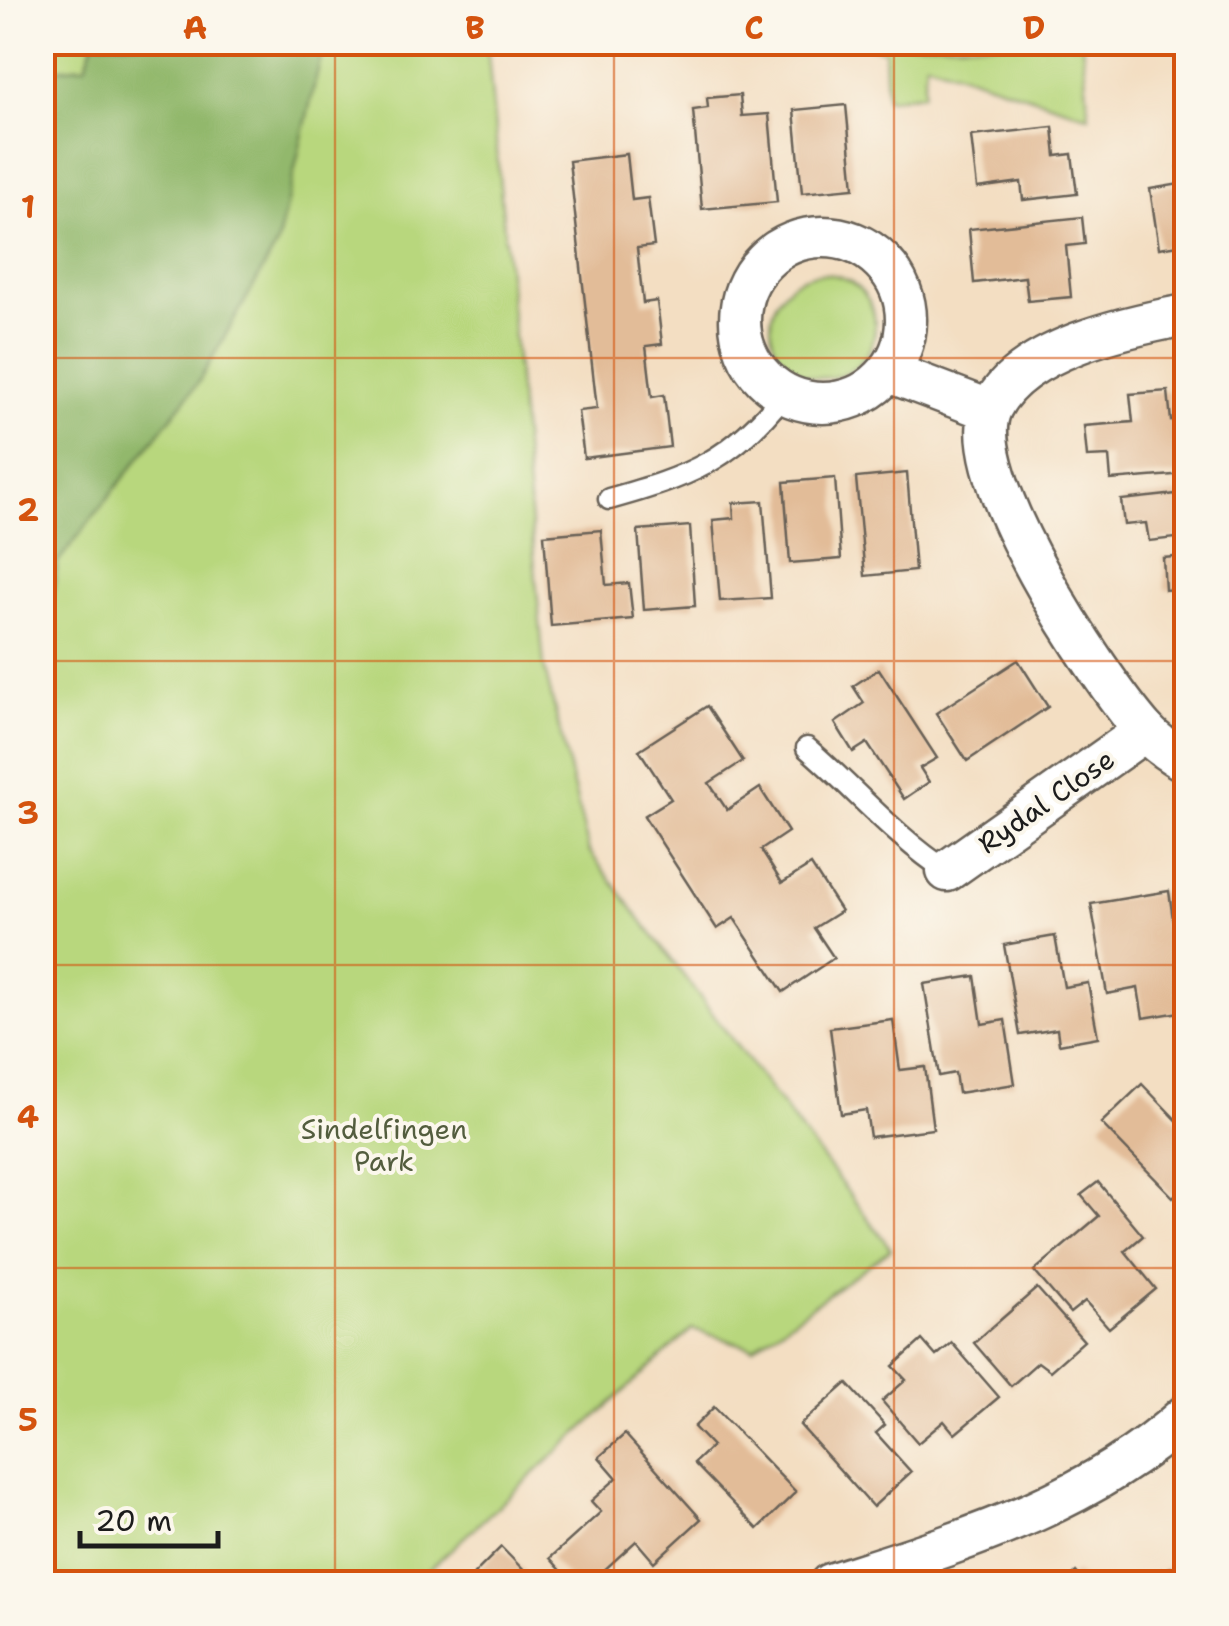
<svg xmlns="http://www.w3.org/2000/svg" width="1229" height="1626" font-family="'Shantell Sans',sans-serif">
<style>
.green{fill:#b8d77d;stroke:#6a7a4c;stroke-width:2.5}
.forest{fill:#92b86c;stroke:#576a44;stroke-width:2.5}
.building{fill:#e2bc98}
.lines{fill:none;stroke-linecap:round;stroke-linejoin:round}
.lane-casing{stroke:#676056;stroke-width:25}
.street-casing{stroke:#676056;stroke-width:45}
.lane{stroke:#fff;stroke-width:20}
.street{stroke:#fff;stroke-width:40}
.grid{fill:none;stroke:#d4530e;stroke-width:2.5;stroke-opacity:0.55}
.labels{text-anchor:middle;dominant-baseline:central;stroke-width:8;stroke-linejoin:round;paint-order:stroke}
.street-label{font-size:28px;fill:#1c1c1c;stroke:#fbf7ec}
.park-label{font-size:28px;fill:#535d3e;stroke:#fbf7ec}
.neatline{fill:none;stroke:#d4530e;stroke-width:4}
.grid-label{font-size:32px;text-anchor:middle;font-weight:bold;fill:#d4530e}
</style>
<rect width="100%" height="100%" fill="#fbf7ec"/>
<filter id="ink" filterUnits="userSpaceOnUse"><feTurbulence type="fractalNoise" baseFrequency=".01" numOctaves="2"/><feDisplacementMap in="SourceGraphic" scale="20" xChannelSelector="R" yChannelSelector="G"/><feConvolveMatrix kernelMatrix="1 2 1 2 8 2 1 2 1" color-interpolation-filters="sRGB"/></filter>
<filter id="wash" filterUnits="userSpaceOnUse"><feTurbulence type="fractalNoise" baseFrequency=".0048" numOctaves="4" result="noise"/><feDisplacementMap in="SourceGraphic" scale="40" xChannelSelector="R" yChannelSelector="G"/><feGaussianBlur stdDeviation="2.25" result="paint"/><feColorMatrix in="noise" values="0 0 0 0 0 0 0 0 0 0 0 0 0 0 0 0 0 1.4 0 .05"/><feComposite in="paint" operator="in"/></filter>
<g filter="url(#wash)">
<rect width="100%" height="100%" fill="#f3dec2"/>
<g class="green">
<path d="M42 43H94L86 66 43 70Z"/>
<path d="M394 43H487L544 666 589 851 891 1249 753 1348 692 1329 414 1583 43 1584V76L322 53Z"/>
<path d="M855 43H1082L1089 116 926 62 923 94 886 99 884 50Z"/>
<circle cx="823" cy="326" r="52"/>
</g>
<path class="forest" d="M94 42 392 43 322 53 277 245 198 383 58 562 43 659V70L85 66Z"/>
<g id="blocks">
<g class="building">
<path d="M740 95 742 116 769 114 777 202 702 209 693 110 708 108 707 98Z"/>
<path d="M846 105 854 188 802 193 794 110Z"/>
<path d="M1053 127 1056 156 1072 154 1077 194 1023 200 1021 182 977 188 971 136Z"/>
<path d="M627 154 632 200 648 198 654 246 637 248 643 303 657 301 662 344 646 346 652 397 664 395 670 447 584 458 578 411 597 409 569 161Z"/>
<path d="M1186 165V244L1159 248 1150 189 1180 184 1178 167Z"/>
<path d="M1082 217 1085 244 1066 246 1071 297 1028 301 1025 277 974 283 969 229Z"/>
<path d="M1168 391 1171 421 1186 419V474L1111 480 1109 456 1087 457 1084 426 1133 422 1130 394Z"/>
<path d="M907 473 915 571 865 576 856 478Z"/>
<path d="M835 478 841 559 790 563 784 482Z"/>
<path d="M1186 493V537L1149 541 1146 523 1124 525 1121 500Z"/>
<path d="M763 501 771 598 720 601 713 520 734 518 733 503Z"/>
<path d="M690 526 695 606 644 610 638 530Z"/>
<path d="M601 530 606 585 629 583 633 619 551 626 544 535Z"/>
<path d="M1186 556V588L1165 590 1163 558Z"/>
<path d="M1018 660 1048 707 967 761 936 713Z"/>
<path d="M879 669 937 758 920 768 929 782 904 799 867 743 853 752 835 723 864 703 853 686Z"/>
<path d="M707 706 743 761 709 783 727 810 760 788 788 832 761 850 782 883 811 865 841 911 814 928 834 958 783 992 734 918 717 929 644 816 671 799 639 750Z"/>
<path d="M1169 891 1186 1011 1143 1018 1138 988 1107 994 1091 904Z"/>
<path d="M1055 936 1064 987 1088 983 1098 1037 1059 1044 1057 1029 1020 1035 1004 945Z"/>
<path d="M975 976 982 1024 1005 1020 1015 1084 958 1093 955 1073 939 1076 924 984Z"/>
<path d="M893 1020 900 1070 925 1067 933 1129 870 1137 866 1110 841 1114 830 1028Z"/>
<path d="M1142 1084 1186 1130V1184L1173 1197 1101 1123Z"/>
<path d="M1098 1182 1143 1236 1125 1251 1156 1289 1109 1328 1085 1301 1070 1313 1034 1271 1099 1216 1081 1195Z"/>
<path d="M1037 1288 1084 1341 1050 1371 1038 1362 1011 1386 974 1343Z"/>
<path d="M922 1340 936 1356 952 1343 999 1397 955 1434 944 1421 918 1443 882 1401 906 1380 893 1366Z"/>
<path d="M847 1383 885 1425 876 1433 911 1472 873 1507 800 1425Z"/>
<path d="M714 1407 796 1492 758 1529 694 1463 712 1446 694 1427Z"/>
<path d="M625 1434 701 1519 654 1562 636 1541 589 1584H573L550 1558 601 1512 591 1501 617 1478 599 1457Z"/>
<path d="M1186 1530V1584H1164L1162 1569 1181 1566 1176 1532Z"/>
<path d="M501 1547 537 1584H484L474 1574Z"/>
<path d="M1076 1572 1086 1584H1063Z"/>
</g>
</g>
</g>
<g filter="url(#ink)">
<use href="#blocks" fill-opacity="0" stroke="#676056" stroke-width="2.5"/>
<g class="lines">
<defs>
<g id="lane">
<path d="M609 499C688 477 732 461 784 394"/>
<path d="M807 748C855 789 895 837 947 871"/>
</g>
<g id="street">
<circle cx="823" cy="320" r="83"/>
<path d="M1186 315C1127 326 1022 348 992 407 959 470 1100 680 1144 730 1155 742 1172 754 1186 762"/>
<path d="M889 372 989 410"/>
<path d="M947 871 1145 731"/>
<path d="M830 1584C957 1543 1085 1507 1186 1415"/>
</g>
</defs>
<use href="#lane" class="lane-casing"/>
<use href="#street" class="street-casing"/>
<use href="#lane" class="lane"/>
<use href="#street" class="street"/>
</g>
</g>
<path class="grid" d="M335 42V1584M614 42V1584M894 42V1584M42 358H1186M42 661H1186M42 965H1186M42 1268H1186"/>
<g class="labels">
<g class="street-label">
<text transform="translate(1046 801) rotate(-35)">Rydal Close</text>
</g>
<g class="park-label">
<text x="384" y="1129">Sindelfingen<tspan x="384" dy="32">Park</tspan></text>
</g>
</g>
<rect width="1229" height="1626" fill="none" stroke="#fbf7ec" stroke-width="110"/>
<path d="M80 1531v15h138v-15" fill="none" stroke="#1c1c1c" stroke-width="5"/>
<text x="95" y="1531" font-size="30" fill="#1c1c1c" stroke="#fbf7ec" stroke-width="8" paint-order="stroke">20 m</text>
<rect x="55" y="55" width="1119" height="1516" class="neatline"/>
<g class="grid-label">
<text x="195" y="39">A</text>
<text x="475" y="39">B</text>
<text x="754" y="39">C</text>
<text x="1034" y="39">D</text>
<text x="28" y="218">1</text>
<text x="28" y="521">2</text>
<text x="28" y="824">3</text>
<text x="28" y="1128">4</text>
<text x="28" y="1431">5</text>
</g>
</svg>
